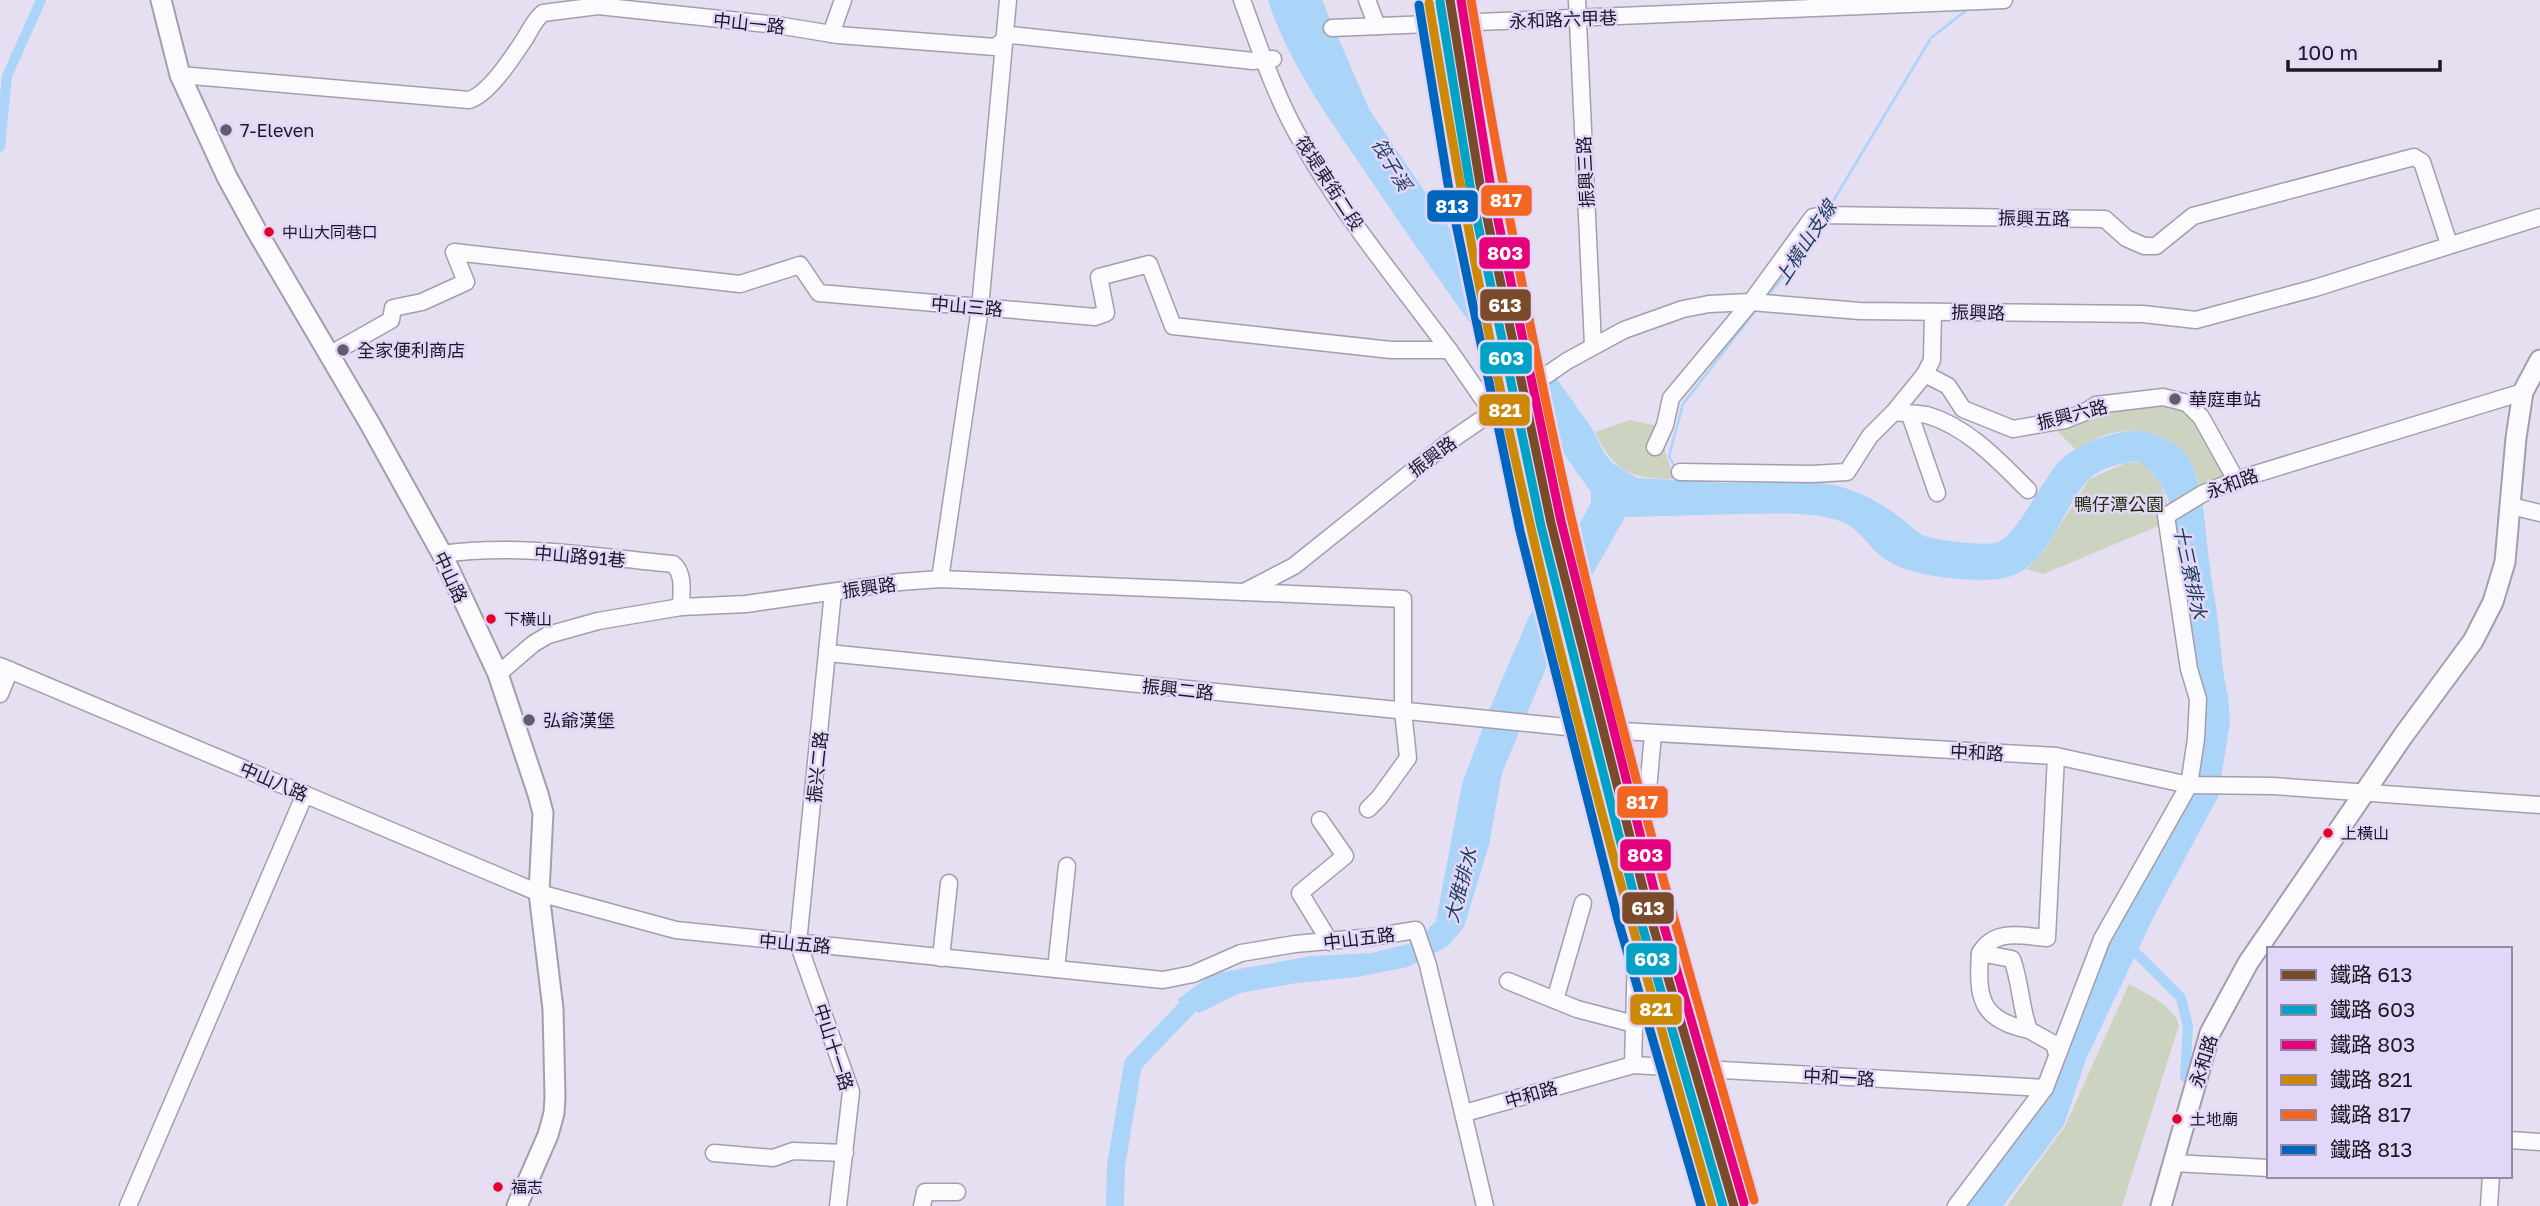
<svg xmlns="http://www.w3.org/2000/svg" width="2540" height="1206" font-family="'Golos Text','Noto Sans TC',sans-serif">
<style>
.green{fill:#ccd4c1}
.water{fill:#abd4f9}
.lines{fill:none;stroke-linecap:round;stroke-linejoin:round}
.stream{stroke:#abd4f9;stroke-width:2.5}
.canal{stroke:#abd4f9;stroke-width:10}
.river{stroke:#abd4f9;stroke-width:18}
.minor-casing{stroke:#a39eac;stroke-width:19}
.major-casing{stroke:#a39eac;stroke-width:23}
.minor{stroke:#fbfafd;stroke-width:16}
.major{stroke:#fbfafd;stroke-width:19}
.rail-1-casing{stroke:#e3d7f9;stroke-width:14}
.rail-2-casing{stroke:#e3d7f9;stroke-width:14}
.rail-3-casing{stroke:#e3d7f9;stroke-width:14}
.rail-4-casing{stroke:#e3d7f9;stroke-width:14}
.rail-5-casing{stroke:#e3d7f9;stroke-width:14}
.rail-6-casing{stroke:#e3d7f9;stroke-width:14}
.rail-1{stroke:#7a4b2a;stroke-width:9}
.rail-2{stroke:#01a2c5;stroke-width:9}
.rail-3{stroke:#e5007d;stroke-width:9}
.rail-4{stroke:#cb8907;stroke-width:9}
.rail-5{stroke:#f26522;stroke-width:9}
.rail-6{stroke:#0065bd;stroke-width:9}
.poi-dot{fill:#625d6b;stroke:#e3d7f9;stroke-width:2.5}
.bus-dot{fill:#e4002b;stroke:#e3d7f9;stroke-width:2.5}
.labels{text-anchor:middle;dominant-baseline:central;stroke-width:5;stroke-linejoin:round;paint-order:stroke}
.bus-label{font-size:16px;fill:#1c1723;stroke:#e3d7f9;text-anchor:start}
.street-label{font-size:18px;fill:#1c1723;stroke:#e3d7f9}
.poi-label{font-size:18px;fill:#1c1723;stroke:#e3d7f9;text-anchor:start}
.park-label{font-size:18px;fill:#242f0c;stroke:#e3d7f9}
.water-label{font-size:19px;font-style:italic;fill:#1c3d55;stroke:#e3d7f9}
.line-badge{stroke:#e3d7f9;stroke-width:2.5}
.badge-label{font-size:19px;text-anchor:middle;font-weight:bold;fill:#fff}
</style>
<rect width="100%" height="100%" fill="#e5dff1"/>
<g class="green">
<path d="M2187 404 2235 480 2201 493C2196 463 2183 442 2152 434L2146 466C2162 484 2171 499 2166 523L2043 574 2027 569 2044 551 2089 479 2126 463 2140 462 2146 433C2122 425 2097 438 2075 449L2050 424 2096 405Z"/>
<path d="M1630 420 1662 427 1665 452 1675 479C1631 479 1614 472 1595 432Z"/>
<path d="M2129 984C2147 994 2173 1005 2179 1025L2122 1206H2007L2065 1126Z"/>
</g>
<path class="water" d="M1268 0H1322L1369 109 1475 266 1572 400 1593 430 1603 451 1612 463 1637 478 1675 480 1677 475C1731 494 1791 471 1845 488 1866 495 1884 505 1901 518 1908 523 1914 530 1922 535 1931 540 1984 546 1995 543 2017 538 2042 478 2060 461 2076 445 2100 437 2122 432 2140 427 2178 439 2188 457 2205 488 2204 525 2209 560 2211 581 2216 602 2218 623 2221 647 2222 672 2228 696L2230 722 2218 797 2154 916 2086 1059 2064 1125 2003 1206H1962L2048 1090 2105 941 2191 793 2192 667 2168 498C2159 482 2153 469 2137 461 2122 463 2099 468 2088 480 2059 511 2049 573 1999 579 1968 582 1906 577 1881 556 1865 543 1859 527 1837 520 1808 511 1772 514 1742 514 1703 515 1664 516 1625 517L1564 625 1502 773 1489 845 1464 927 1448 946 1408 967 1357 977 1297 983 1240 993 1199 1013 1177 1000 1212 974 1311 956 1372 953 1415 942 1436 921 1462 784 1492 703 1528 619 1591 503V492C1517 388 1441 285 1370 179 1332 122 1289 66 1268 0Z"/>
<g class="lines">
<g class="stream">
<path d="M1829 208 1931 38 1968 9"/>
<path d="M1767 297 1795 262 1820 222"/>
<path d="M1675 468 1669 456 1683 404 1756 310"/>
</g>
<g class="canal">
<path d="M0 147 7 76 41 0"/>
<path d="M2128 945 2181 998 2188 1026 2185 1077"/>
</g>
<path class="river" d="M1115 1206 1116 1166 1133 1064 1199 995 1205 994"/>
<defs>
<g id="minor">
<path d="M1242 0C1259 46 1275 96 1300 139 1342 214 1398 281 1449 350"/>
<path d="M1367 0 1377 26"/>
<path d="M1577 0 1593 345"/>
<path d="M1332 28 2004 0"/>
<path d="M831 34 843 0"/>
<path d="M180 75 469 100C489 94 512 58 524 40 530 31 534 20 543 13L598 6 777 25 838 35 995 47 1011 35 1253 61 1273 59"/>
<path d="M329 355 391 320 393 308 422 302 466 282 454 252 740 284 800 265 819 293 1095 317 1106 313 1099 277 1149 264 1173 326 1391 350H1449L1537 477"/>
<path d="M1925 374 1948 386 1963 409 2013 429 2065 420 2085 412 2096 405 2163 397 2187 403 2201 417 2236 480"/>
<path d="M1894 412C1905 414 1917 413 1927 415 1968 427 1999 461 2028 490"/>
<path d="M1910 415 1937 493"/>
<path d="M1655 447 1665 425 1671 398 1751 302 1813 217 1823 215 2105 219 2126 238 2144 246H2156L2193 216 2414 157 2422 162 2449 244"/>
<path d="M1680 472 1812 474 1847 472 1870 436 1894 412 1925 374 1932 360 1933 312"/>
<path d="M2511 506 2540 513"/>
<path d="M442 554C518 543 597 557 673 564 685 574 681 593 681 607"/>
<path d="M940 579 980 308 1008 0"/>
<path d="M833 592 798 943 851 1092 838 1206"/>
<path d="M1245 592 1403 599V711L1408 758 1379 798 1368 809"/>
<path d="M828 653 1587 729 2056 756 2189 785 2273 786 2540 805"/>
<path d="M0 666 539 893 676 930 1163 980 1193 974 1241 953 1295 944 1372 937 1416 930 1428 965 1485 1206"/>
<path d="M498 674 533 644 548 635 598 621 681 607 746 604 900 582 940 579 1244 592 1294 566 1450 441 1567 361 1624 330 1683 309 1709 304 1751 302 1860 311 2143 314 2196 320 2315 288 2540 217"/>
<path d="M0 694 10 670"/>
<path d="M1587 729 1637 915 1633 1065"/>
<path d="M2056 756 2047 938C2021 936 1995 928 1980 953L2012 959C2021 983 2020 1006 2029 1030L2054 1044 2057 1054"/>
<path d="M1320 820 1345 856 1300 893 1330 942"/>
<path d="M1638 902 1653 734"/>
<path d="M1980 953C1977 998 1980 1020 2029 1030"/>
<path d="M941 958 949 883"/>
<path d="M1056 969 1067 866"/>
<path d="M1508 981 1577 1009 1634 1024"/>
<path d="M1555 1000 1583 903"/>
<path d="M1465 1113 1633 1065 2045 1088"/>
<path d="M2510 1140 2540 1142"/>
<path d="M714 1153 773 1158 793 1151 845 1153"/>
<path d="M2173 1163 2269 1168"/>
<path d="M128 1206 305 794"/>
<path d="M922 1206 925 1192H957"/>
<path d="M1956 1206 2045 1088 2102 939 2189 785 2196 739 2198 699 2189 669 2166 516 2202 494 2236 480 2523 392"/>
<path d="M2489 1206 2491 1176"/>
</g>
<g id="major">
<path d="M161 0 180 75 227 177 256 230 370 424 442 554 498 674 538 794 543 813 539 893 553 1009 555 1097 554 1113 548 1135 517 1206"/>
<path d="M2161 1206 2210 1033 2248 963 2403 736 2473 641 2493 602 2505 562 2516 438 2523 392 2540 360"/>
</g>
</defs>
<use href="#minor" class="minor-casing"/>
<use href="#major" class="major-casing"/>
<use href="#minor" class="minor"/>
<use href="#major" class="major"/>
<defs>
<path id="rail-1" d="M1450 0 1480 184 1551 523 1649 912 1734 1206"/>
<path id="rail-2" d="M1440 2 1470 186 1541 526 1639 915 1723 1206"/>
<path id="rail-3" d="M1461 0 1490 182 1561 521 1659 909 1744 1203"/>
<path id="rail-4" d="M1429 3C1458 179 1490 354 1531 528 1583 756 1647 981 1712 1206"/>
<path id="rail-5" d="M1471 0C1500 173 1532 346 1571 517 1624 747 1689 974 1754 1200"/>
<path id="rail-6" d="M1419 5 1449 190 1520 531 1618 920 1701 1206"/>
</defs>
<use href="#rail-1" class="rail-1-casing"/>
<use href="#rail-2" class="rail-2-casing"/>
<use href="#rail-3" class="rail-3-casing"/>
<use href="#rail-4" class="rail-4-casing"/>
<use href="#rail-5" class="rail-5-casing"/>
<use href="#rail-6" class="rail-6-casing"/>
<use href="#rail-1" class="rail-1"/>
<use href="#rail-2" class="rail-2"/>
<use href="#rail-3" class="rail-3"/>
<use href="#rail-4" class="rail-4"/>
<use href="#rail-5" class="rail-5"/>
<use href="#rail-6" class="rail-6"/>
</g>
<g class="poi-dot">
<circle cx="226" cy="130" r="7"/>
<circle cx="343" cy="350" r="7"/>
<circle cx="2175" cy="399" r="7"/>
<circle cx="529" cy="720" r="7"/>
</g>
<g class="bus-dot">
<circle cx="269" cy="232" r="6"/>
<circle cx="491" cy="619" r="6"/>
<circle cx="2328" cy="833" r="6"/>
<circle cx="2177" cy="1119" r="6"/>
<circle cx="498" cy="1187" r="6"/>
</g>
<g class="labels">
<g class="bus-label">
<text x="282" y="232">中山大同巷口</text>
<text x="504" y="619">下橫山</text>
<text x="2341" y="833">上橫山</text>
<text x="2190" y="1119">土地廟</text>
<text x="511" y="1187">福志</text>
</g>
<g class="street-label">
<text transform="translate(1563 19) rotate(-2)">永和路六甲巷</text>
<text transform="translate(749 23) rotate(6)">中山一路</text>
<text transform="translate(1585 172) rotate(-93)">振興三路</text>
<text transform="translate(1330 183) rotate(57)">筏堤東街二段</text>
<text transform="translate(2034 218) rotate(1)">振興五路</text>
<text transform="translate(967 306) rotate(5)">中山三路</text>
<text transform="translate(1978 312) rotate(1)">振興路</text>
<text transform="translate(2072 414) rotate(-14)">振興六路</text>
<text transform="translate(1432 456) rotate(-37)">振興路</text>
<text transform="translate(2232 483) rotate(-20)">永和路</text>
<text transform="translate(580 556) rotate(5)">中山路91巷</text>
<text transform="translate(451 577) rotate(65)">中山路</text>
<text transform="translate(869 587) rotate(-8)">振興路</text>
<text transform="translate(1178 689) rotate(6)">振興二路</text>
<text transform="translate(1977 752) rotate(3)">中和路</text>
<text transform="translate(817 767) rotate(-84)">振兴二路</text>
<text transform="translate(274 781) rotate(23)">中山八路</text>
<text transform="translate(1359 938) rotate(-7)">中山五路</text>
<text transform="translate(795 943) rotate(5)">中山五路</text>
<text transform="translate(834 1047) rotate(72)">中山十一路</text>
<text transform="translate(2203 1061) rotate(-73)">永和路</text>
<text transform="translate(1839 1077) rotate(3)">中和一路</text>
<text transform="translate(1531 1094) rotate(-16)">中和路</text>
</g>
<g class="poi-label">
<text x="240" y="130">7-Eleven</text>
<text x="357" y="350">全家便利商店</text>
<text x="2189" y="399">華庭車站</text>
<text x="543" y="720">弘爺漢堡</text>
</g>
<g class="park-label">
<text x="2119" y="504">鴨仔潭公園</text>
</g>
<g class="water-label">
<text transform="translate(1392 164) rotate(59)">筏子溪</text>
<text transform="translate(1805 242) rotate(-57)">上橫山支線</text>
<text transform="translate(2191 572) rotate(78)">十三寮排水</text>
<text transform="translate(1460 885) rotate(-75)">大雅排水</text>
</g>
</g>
<g class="line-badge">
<rect x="1480" y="184" width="53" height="33" rx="7" fill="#f26522"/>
<rect x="1426" y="189" width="53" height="34" rx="7" fill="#0065bd"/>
<rect x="1478" y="236" width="53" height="34" rx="7" fill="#e5007d"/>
<rect x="1479" y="288" width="53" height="34" rx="7" fill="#7a4b2a"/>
<rect x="1479" y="341" width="54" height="34" rx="7" fill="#01a2c5"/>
<rect x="1478" y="393" width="53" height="34" rx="7" fill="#cb8907"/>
<rect x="1616" y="785" width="53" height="34" rx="7" fill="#f26522"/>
<rect x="1619" y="838" width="53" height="34" rx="7" fill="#e5007d"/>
<rect x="1621" y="891" width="54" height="34" rx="7" fill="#7a4b2a"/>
<rect x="1625" y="942" width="53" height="34" rx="7" fill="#01a2c5"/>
<rect x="1629" y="993" width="54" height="33" rx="7" fill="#cb8907"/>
</g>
<g class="badge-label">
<text x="1506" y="207">817</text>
<text x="1452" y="213">813</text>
<text x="1505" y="260">803</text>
<text x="1505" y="312">613</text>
<text x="1506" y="365">603</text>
<text x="1505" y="417">821</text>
<text x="1642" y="809">817</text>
<text x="1645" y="862">803</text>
<text x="1648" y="915">613</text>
<text x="1652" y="966">603</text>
<text x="1656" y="1016">821</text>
</g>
<rect x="2267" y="947" width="245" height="231" fill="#e3d7f9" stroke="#938aa3" stroke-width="2"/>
<rect x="2281" y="970" width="35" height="10" fill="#7a4b2a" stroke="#938aa3" stroke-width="2"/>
<text x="2330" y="982" font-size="21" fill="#1c1723">鐵路 613</text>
<rect x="2281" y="1005" width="35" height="10" fill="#01a2c5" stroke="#938aa3" stroke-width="2"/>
<text x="2330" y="1017" font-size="21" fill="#1c1723">鐵路 603</text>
<rect x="2281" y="1040" width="35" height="10" fill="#e5007d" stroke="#938aa3" stroke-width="2"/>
<text x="2330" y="1052" font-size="21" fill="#1c1723">鐵路 803</text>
<rect x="2281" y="1075" width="35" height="10" fill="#cb8907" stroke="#938aa3" stroke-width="2"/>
<text x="2330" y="1087" font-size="21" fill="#1c1723">鐵路 821</text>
<rect x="2281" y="1110" width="35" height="10" fill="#f26522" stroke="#938aa3" stroke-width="2"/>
<text x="2330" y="1122" font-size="21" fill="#1c1723">鐵路 817</text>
<rect x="2281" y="1145" width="35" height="10" fill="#0065bd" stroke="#938aa3" stroke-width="2"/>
<text x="2330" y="1157" font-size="21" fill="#1c1723">鐵路 813</text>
<path d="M2288 60v10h152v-10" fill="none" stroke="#1c1723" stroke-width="3.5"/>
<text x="2298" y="60" font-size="21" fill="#1c1723" stroke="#e3d7f9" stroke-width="5" paint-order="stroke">100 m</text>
</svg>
